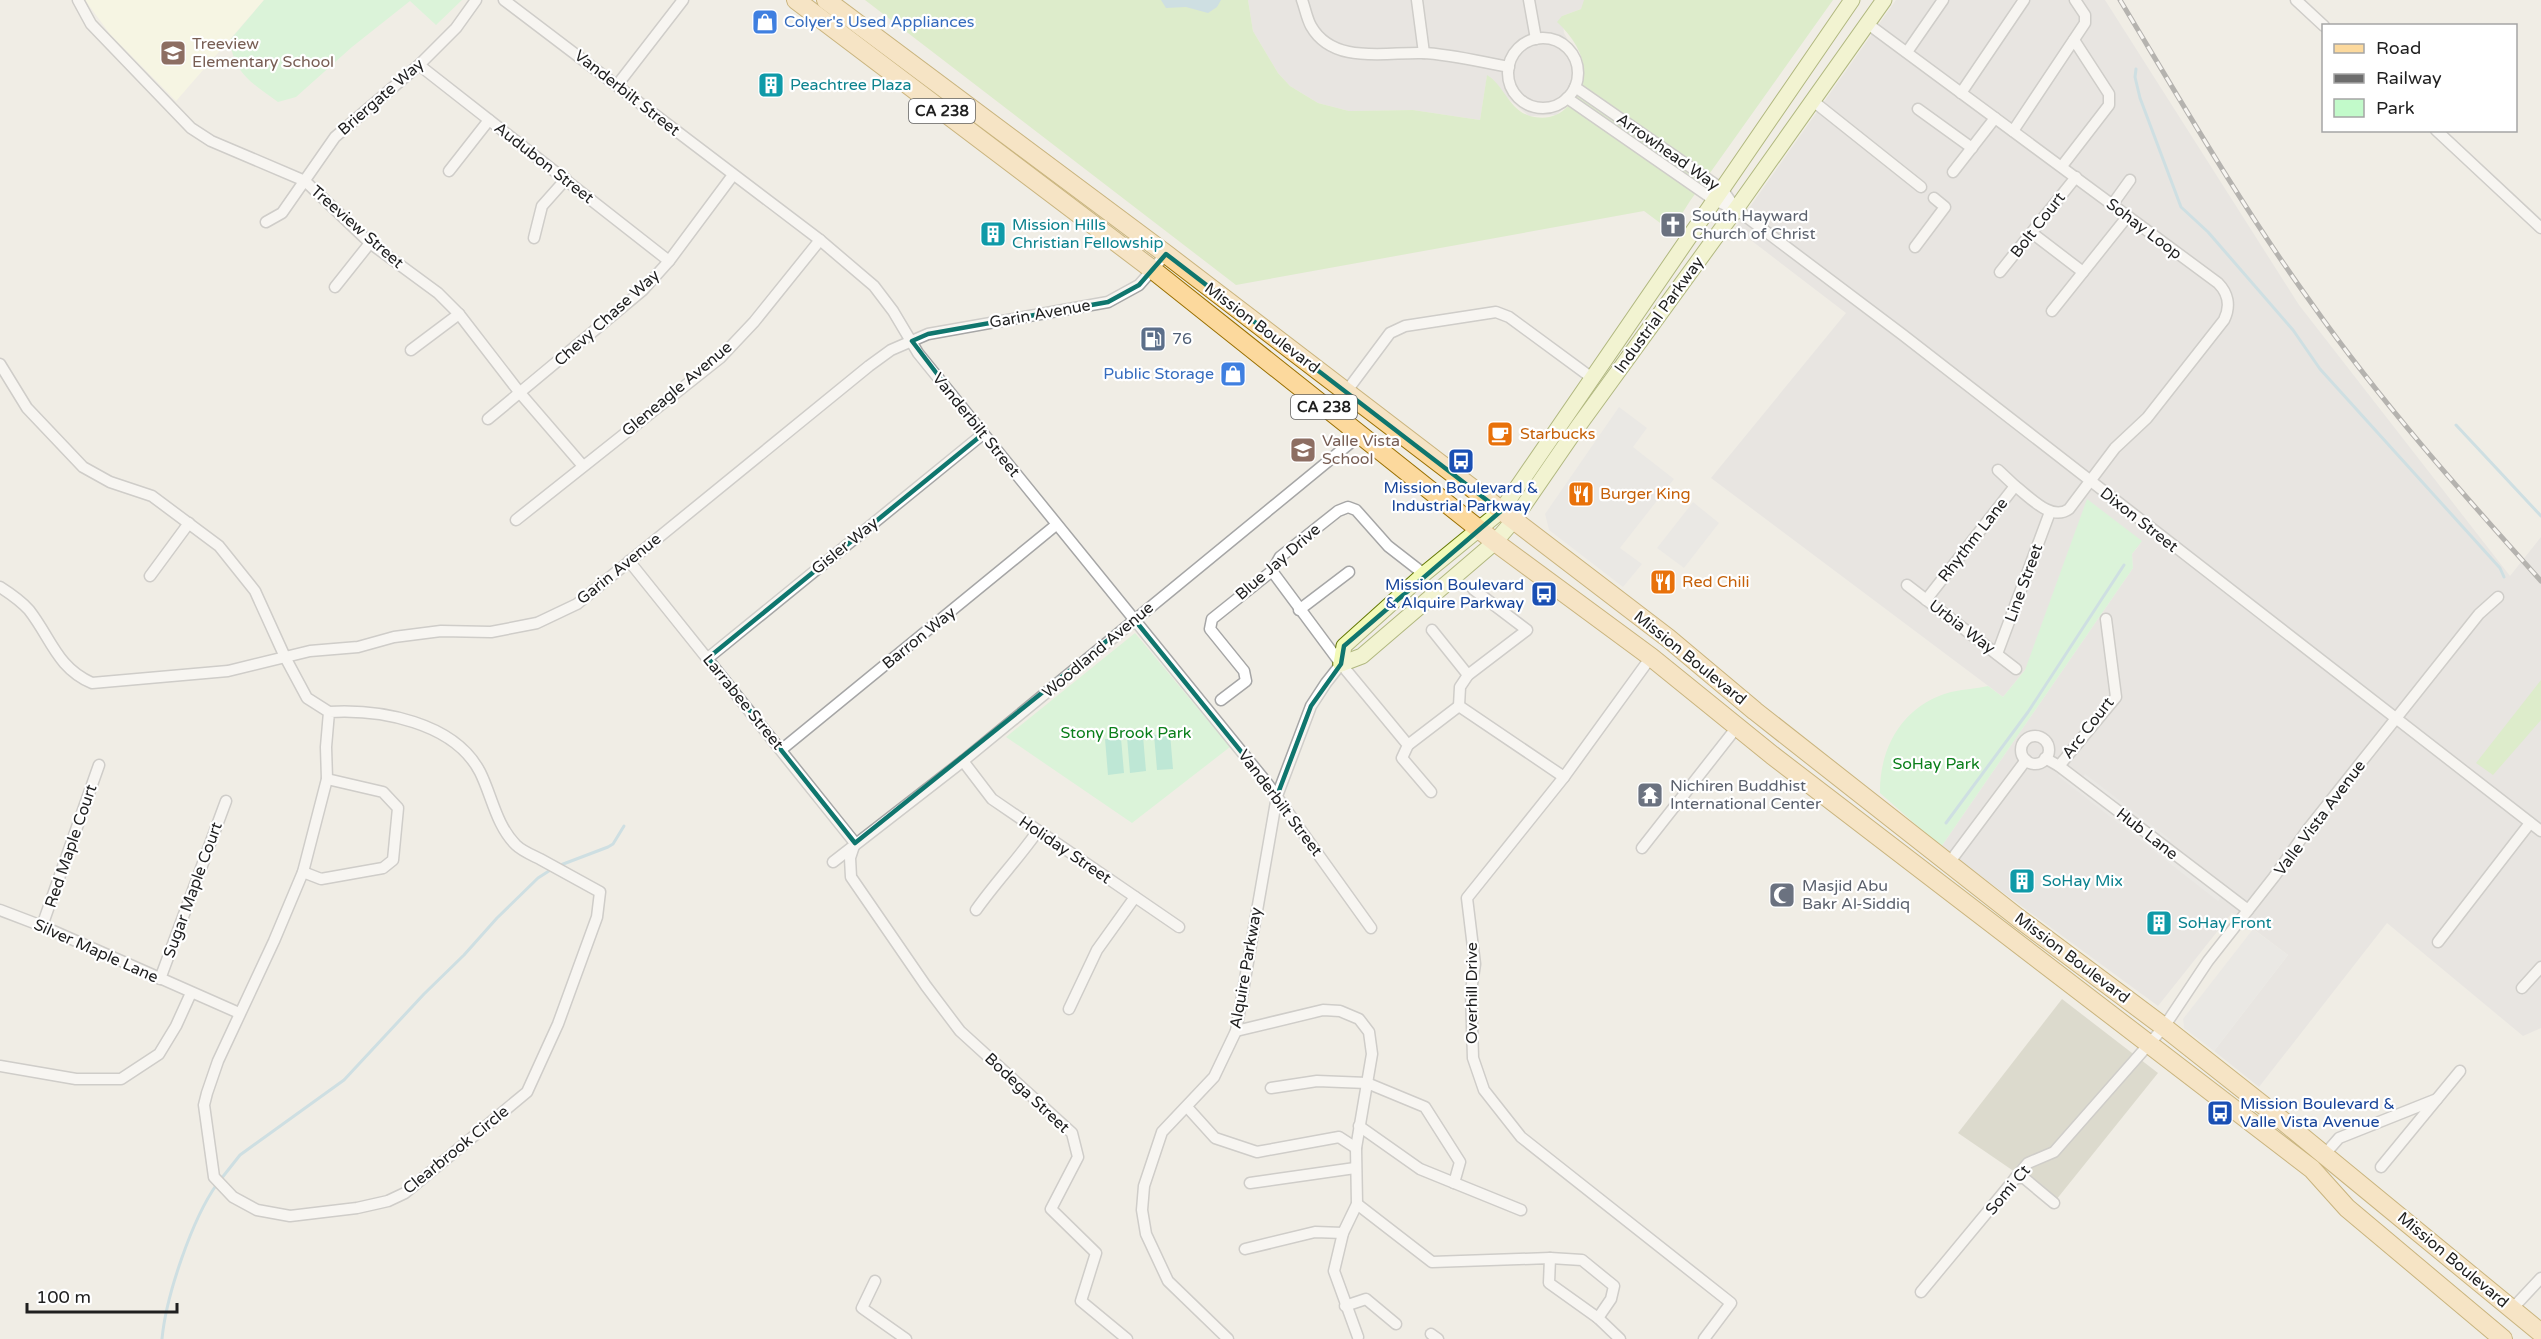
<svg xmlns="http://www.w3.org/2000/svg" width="2541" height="1339" font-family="'Varela Round',sans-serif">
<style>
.residential{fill:#dddcdc}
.education{fill:#fdffdf}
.construction{fill:#c3c4b0}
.grass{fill:#c6eaab}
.park{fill:#c2faca}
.pitch{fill:#82dfc1}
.parking{fill:#e3e3e3}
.water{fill:#a5cede}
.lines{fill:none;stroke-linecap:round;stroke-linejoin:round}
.stream{stroke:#a5cede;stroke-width:3}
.street-casing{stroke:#a6a6a6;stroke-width:13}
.secondary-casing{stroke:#647804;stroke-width:17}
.primary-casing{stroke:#9a7000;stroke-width:20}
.street{stroke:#fff;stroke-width:10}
.secondary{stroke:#f3fab9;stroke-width:15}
.primary{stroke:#fcd99d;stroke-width:18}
.rail-casing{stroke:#6d6d6d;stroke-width:5}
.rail{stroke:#fff;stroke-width:3;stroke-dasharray:9;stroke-linecap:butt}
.marked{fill:none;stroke:#0f766e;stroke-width:4.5;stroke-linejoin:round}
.labels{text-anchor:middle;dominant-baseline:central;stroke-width:4.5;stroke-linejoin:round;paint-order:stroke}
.shield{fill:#fff;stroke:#626262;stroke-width:1.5}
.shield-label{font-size:15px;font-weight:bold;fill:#1f1f1f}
.shop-label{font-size:16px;fill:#366cbe;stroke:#fff;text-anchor:start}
.education-label{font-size:16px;fill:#785e54;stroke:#fff;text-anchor:start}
.culture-label{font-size:16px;fill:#0d838f;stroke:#fff;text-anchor:start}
.street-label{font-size:16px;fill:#1f1f1f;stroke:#fff}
.worship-label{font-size:16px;fill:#5b616d;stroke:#fff;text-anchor:start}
.service-label{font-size:16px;fill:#4e5e75;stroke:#fff;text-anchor:start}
.food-label{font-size:16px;fill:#c56008;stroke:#fff;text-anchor:start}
.transit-label{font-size:16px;fill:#164399;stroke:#fff}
.park-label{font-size:16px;fill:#0b7f1b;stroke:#fff}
</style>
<rect width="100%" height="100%" fill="#f0ede5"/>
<g class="residential">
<path d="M1248 0H1584V4L1581 9 1562 16 1564 33 1583 66 1580 94 1556 115 1529 116 1505 96 1487 76 1480 120 1413 110 1349 111 1318 103 1290 86 1278 73 1253 31Z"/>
<path d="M1896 0H2105L2299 305 2510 576 2541 537V1028L2523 1036 2387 923 2259 1087 2214 1051 2288 955 2232 913 2158 1006 1941 847 2133 568 2132 554 2142 542 2025 670 2003 697 1711 478 1846 313 1735 228Z"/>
</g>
<path class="education" d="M85 0H264L176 101 110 34Z"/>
<path class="construction" d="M2062 999 2158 1073 2056 1200 1958 1133Z"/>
<g class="grass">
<path d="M865 0H1248L1253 31 1278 73 1290 86 1318 103 1349 111 1413 110 1480 120 1487 75C1504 85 1509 110 1530 116 1545 120 1558 117 1568 106 1596 78 1583 46 1557 22L1562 16 1581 9 1584 0H1833L1690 201 1671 231 1644 211 1236 285Z"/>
<path d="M2541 680V720L2493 775 2476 763Z"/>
</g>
<g class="park">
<path d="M264 0H462L436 25 410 1 352 47 296 97 278 102C252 83 234 74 230 40Z"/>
<path d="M2087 499 2142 541 2132 554 2133 568 1941 847 1880 793C1879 747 1904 704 1951 692 1963 689 1976 689 1988 686L2003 697 2025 670Z"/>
<path d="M1135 633 1230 747 1132 823 1006 737Z"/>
</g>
<g class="pitch">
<path d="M1170 733 1173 769 1157 770 1154 735Z"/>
<path d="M1143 736 1146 771 1130 773 1127 737Z"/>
<path d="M1121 738 1124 773 1108 775 1105 739Z"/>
</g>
<g class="parking">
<path d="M1619 407 1647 428 1633 447 1674 479 1620 548 1642 564 1623 587 1549 530 1545 514Z"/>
<path d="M1693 502 1719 523 1684 568 1657 548Z"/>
<path d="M2060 774 2221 897 2218 901 2058 776Z"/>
<path d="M2085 774 2171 840 2168 843 2083 777Z"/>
<path d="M2253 929 2288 955 2214 1051 2184 1028 2183 1019Z"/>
</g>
<path class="water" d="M1161 0H1221L1217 7 1208 13 1186 7 1166 8Z"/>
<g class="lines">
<g class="stream">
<path d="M2136 69 2135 77 2140 98 2181 207 2208 232 2293 330 2320 369 2500 568 2504 577"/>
<path d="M2456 425 2541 516"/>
<path d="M1946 823 2028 712 2124 565"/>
<path d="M558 866 608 847 613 844 624 826"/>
<path d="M221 1179 240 1155 344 1080 424 994 464 955 497 918 538 878 552 869"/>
<path d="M162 1339C166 1296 192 1219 217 1184"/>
</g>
<defs>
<g id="street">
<path d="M78 0 91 24 191 128 211 141 305 181 370 243 438 293 459 314 520 393 583 466"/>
<path d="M504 0 820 240 874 286 893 311 918 353 1267 783 1371 928"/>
<path d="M1302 0C1305 8 1307 19 1311 26 1333 65 1385 52 1422 53 1451 54 1481 62 1509 67"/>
<path d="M1417 0 1424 53"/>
<path d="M1529 0 1536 39"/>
<path d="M2296 0 2324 26"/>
<path d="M1868 24 2218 283C2228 293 2231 306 2224 320L2147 418 2115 448 2069 509C2051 522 2029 496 2015 486L1926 600"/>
<circle cx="1543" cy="73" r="35"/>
<path d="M1907 52 1943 0"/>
<path d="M419 65 669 261"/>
<path d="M618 84 683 0"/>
<path d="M1575 87 1722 189 1736 209"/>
<path d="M1961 93 2024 0"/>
<path d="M1567 98 1714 200 1736 209 1903 335 2541 831"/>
<path d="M1813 101 1921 187"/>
<path d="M1918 109 1972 148"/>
<path d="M2436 130 2541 228"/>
<path d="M2013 131 2085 23V15L2075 0"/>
<path d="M2062 166 2109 105V94L2074 40"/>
<path d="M449 171 489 120"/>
<path d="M1953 172 1995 118"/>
<path d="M2112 205 2130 180"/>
<path d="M266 222 282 213 335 137 419 65 456 28 476 0"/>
<path d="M2032 233 2083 272"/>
<path d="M534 238 542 206 566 179"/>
<path d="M1915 247 1945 207 1934 198"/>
<path d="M2000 272 2076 177"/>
<path d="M335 287 370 243"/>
<path d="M2052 311 2127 217"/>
<path d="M411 350 459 314"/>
<path d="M0 364 27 408 83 467 110 482 152 496 219 546 255 591 285 657 307 698 329 712 326 747 327 779 303 872 274 941 218 1061 207 1093 204 1105 214 1177 233 1197 257 1210 290 1216 357 1208 388 1201 405 1193 527 1092 558 1024 597 917 600 892C580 881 560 870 540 859 532 855 522 851 516 845 496 825 492 796 480 772 454 722 380 709 329 712"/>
<path d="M1346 392 1390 333 1405 326 1496 312 1509 317 1592 378"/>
<path d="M488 419 643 290 669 261 733 175"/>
<path d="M1998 470 2015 486"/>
<path d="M516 520 720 358 754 322 820 240"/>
<path d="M629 561 855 843 850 858 851 877 926 986 960 1031 1072 1133 1078 1157 1051 1209 1096 1253 1081 1301 1127 1339"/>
<path d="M1272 571 1341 664 1408 745 1402 758 1431 792"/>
<path d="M150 576 189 523"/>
<path d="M1907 585 2016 669"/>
<path d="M0 587C11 594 20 600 29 610 51 638 57 668 92 683L228 671 310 651 358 647 394 637 441 631 491 632 537 623 577 604 869 366 891 350 928 334 1108 302 1139 285 1166 254"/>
<path d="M1299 610 1349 572"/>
<path d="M1432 630 1468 675"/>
<path d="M1997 654 2050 512"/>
<path d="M1651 657 1564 777 1467 898 1475 964 1471 991 1473 1058 1484 1090 1521 1137 1731 1303 1704 1339"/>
<path d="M708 658 983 434"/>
<path d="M1221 700 1246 681 1244 671 1210 629 1212 619 1272 571 1280 557 1338 511 1348 507 1356 510 1388 546 1424 574"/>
<path d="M1459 706 1460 687 1468 675 1527 630 1473 589"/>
<path d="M1459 706 1564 777"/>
<circle cx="2035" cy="750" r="14"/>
<path d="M1408 745 1459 706"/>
<path d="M781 750 1056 525"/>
<path d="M2045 758 2059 766 2248 910"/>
<path d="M963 761 992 799 1179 927"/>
<path d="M2059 766 2116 697 2106 619"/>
<path d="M1642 848 1737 727"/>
<path d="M833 862 963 761 1360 435"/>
<path d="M1949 863 2026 760"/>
<path d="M303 872 321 879 383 868 393 860 398 808 383 792 327 779"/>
<path d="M0 910 42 926 239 1013"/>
<path d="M976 910C995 883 1018 859 1037 832"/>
<path d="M42 926 99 765"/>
<path d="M2438 942 2530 823"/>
<path d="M160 979 226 801"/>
<path d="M2522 988 2541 967"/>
<path d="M1069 1009 1097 950 1135 897"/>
<path d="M1236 1031 1323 1010 1340 1011 1359 1019 1369 1032 1372 1054 1356 1148 1357 1204 1343 1233 1334 1271 1358 1337"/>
<path d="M0 1066 76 1079H121L159 1054 176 1026 191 993"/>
<path d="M1271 1088 1317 1081 1367 1083 1425 1107 1460 1162 1454 1183"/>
<path d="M1187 1107 1215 1138 1257 1152 1339 1137 1356 1148"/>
<path d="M1359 1126 1420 1169 1521 1210"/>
<path d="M2325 1154 2339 1138 2437 1099"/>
<path d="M2381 1167 2460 1071"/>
<path d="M2015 1178H2024L2054 1203"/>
<path d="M1250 1183 1355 1168"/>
<path d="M1357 1204 1432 1262 1550 1258 1549 1283 1598 1318 1620 1339"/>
<path d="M1245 1249 1315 1232 1343 1233"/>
<path d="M1550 1258 1582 1260 1614 1286 1611 1299 1598 1318"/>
<path d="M875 1281 862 1308 906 1339"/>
<path d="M1921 1292 2028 1163 2054 1152 2164 1027 2208 961 2274 877 2308 829 2479 614 2498 597"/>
<path d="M1345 1306 1366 1299 1396 1324"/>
<path d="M2512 1309 2541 1278"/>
<path d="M1431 1334 1438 1339"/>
<path d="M1228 1339 1168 1281 1146 1234 1142 1210 1144 1186 1162 1132 1214 1077 1236 1031 1277 796 1311 706 1326 683 1341 664"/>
</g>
<g id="secondary">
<path d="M1341 664 1362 656 1495 542 1513 521 1577 428 1736 209 1884 0"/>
<path d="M1341 664 1344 646 1424 574 1501 511 1852 0"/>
</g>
<g id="primary">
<path d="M796 0 1153 270 1495 542 1651 657 1772 755 2312 1169 2347 1208 2503 1339"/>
<path d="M826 0 1166 254 1668 638 1755 711 2017 917 2164 1027 2283 1121 2541 1333"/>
</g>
</defs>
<use href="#street" class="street-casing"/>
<use href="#secondary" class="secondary-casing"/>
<use href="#primary" class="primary-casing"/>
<use href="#street" class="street"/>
<use href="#secondary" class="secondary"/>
<use href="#primary" class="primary"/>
<defs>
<path id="rail" d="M2120 0C2182 103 2242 207 2312 304 2381 402 2461 492 2541 581"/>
</defs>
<use href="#rail" class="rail-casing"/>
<use href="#rail" class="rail"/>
</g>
<path d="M0 0H2541V1339H0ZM1166 254 1501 511 1344 646 1341 664 1311 706 1277 796 1134 619 855 843 708 658 983 434 912 341 928 334 1108 302 1139 285Z" fill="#f0ede5" fill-opacity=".55" fill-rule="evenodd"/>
<path class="marked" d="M1166 254 1501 511 1344 646 1341 664 1311 706 1277 796 1134 619 855 843 708 658 983 434 912 341 928 334 1108 302 1139 285Z"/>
<defs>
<symbol id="shop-square" viewBox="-11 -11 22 22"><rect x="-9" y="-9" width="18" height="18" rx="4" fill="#3f7fe0" stroke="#fff"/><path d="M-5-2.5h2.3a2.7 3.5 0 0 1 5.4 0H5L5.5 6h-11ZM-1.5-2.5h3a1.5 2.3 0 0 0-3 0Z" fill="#fff"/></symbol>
<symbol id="school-square" viewBox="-11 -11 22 22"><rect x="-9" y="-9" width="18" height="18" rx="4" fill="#8d6e63" stroke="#fff"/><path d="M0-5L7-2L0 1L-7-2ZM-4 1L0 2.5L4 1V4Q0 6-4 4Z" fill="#fff"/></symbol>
<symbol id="building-square" viewBox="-11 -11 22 22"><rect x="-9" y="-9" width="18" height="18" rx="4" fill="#0f9aa8" stroke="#fff"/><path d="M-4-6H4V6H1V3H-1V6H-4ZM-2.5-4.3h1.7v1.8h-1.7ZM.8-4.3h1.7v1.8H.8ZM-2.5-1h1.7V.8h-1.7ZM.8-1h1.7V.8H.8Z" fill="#fff"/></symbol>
<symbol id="church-square" viewBox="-11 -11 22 22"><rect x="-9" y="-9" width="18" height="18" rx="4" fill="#6b7280" stroke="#fff"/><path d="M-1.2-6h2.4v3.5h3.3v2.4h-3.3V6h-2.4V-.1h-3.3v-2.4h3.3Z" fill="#fff"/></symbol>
<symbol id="fuel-square" viewBox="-11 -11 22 22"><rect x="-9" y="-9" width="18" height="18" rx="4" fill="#5c6f8a" stroke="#fff"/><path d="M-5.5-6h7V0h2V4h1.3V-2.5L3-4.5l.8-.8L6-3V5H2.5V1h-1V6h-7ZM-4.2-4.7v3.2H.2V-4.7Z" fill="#fff"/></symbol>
<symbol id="cafe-square" viewBox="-11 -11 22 22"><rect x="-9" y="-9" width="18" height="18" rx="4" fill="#e8710a" stroke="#fff"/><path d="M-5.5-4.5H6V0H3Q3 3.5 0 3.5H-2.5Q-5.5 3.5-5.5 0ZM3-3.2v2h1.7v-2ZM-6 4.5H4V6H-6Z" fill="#fff"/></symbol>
<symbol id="bus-square" viewBox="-11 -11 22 22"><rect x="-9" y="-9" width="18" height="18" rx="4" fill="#1a4fb4" stroke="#fff"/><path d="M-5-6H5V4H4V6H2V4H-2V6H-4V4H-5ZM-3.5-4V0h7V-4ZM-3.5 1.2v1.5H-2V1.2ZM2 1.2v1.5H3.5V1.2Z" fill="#fff"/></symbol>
<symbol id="restaurant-square" viewBox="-11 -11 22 22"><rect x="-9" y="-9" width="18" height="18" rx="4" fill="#e8710a" stroke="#fff"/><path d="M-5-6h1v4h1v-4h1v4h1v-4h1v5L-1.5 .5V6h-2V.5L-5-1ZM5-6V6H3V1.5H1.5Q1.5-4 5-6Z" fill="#fff"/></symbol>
<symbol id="temple-square" viewBox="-11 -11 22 22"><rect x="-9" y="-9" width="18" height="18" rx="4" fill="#6b7280" stroke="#fff"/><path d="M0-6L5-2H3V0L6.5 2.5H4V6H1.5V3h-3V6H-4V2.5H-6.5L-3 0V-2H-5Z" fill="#fff"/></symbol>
<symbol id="mosque-square" viewBox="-11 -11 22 22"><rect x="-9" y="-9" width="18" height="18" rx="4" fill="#6b7280" stroke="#fff"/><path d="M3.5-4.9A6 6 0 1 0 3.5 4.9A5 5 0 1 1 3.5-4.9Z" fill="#fff"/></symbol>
</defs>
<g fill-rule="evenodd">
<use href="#shop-square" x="750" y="7" width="30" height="30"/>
<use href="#school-square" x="158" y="38" width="30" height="30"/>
<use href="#building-square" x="756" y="70" width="30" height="30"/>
<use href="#church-square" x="1658" y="210" width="30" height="30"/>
<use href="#building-square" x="978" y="219" width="30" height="30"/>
<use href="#fuel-square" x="1138" y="324" width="30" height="30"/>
<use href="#shop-square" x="1218" y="359" width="30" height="30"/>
<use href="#cafe-square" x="1485" y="419" width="30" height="30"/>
<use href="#school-square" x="1288" y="435" width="30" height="30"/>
<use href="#bus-square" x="1446" y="446" width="30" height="30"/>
<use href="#restaurant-square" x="1566" y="479" width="30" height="30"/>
<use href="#restaurant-square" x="1648" y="567" width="30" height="30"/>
<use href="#bus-square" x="1529" y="579" width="30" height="30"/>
<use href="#temple-square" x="1635" y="780" width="30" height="30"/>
<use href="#building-square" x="2007" y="866" width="30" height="30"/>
<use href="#mosque-square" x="1767" y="880" width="30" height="30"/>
<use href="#building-square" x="2144" y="908" width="30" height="30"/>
<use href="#bus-square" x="2205" y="1098" width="30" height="30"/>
</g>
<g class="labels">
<g class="shield">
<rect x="909" y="99" width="66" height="24" rx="4.5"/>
<rect x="1291" y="395" width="66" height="24" rx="4.5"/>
</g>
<g class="shield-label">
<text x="942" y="111">CA 238</text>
<text x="1324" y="407">CA 238</text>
</g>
<g class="shop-label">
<text x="784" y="22">Colyer's Used Appliances</text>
<text x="1214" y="374" text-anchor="end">Public Storage</text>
</g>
<g class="education-label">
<text x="192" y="44">Treeview<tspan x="192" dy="18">Elementary School</tspan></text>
<text x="1322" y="441">Valle Vista<tspan x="1322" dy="18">School</tspan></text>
</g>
<g class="culture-label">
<text x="790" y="85">Peachtree Plaza</text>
<text x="1012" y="225">Mission Hills<tspan x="1012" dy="18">Christian Fellowship</tspan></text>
<text x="2042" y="881">SoHay Mix</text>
<text x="2178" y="923">SoHay Front</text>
</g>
<g class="street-label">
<text transform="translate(627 93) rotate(38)">Vanderbilt Street</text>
<text transform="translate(381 97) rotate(-41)">Briergate Way</text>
<text transform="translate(1668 152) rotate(35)">Arrowhead Way</text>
<text transform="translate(544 163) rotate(38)">Audubon Street</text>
<text transform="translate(2038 225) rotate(-52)">Bolt Court</text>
<text transform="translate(357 227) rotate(41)">Treeview Street</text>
<text transform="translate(2144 229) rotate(37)">Sohay Loop</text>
<text transform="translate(1040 314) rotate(-10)">Garin Avenue</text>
<text transform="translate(1659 315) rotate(-54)">Industrial Parkway</text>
<text transform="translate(607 318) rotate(-42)">Chevy Chase Way</text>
<text transform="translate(1262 328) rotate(37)">Mission Boulevard</text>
<text transform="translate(677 389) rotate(-40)">Gleneagle Avenue</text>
<text transform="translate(976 425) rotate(51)">Vanderbilt Street</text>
<text transform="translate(2139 520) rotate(38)">Dixon Street</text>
<text transform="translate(1973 540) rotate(-52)">Rhythm Lane</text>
<text transform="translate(845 546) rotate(-39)">Gisler Way</text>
<text transform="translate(1278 562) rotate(-41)">Blue Jay Drive</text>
<text transform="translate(619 569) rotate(-39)">Garin Avenue</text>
<text transform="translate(2024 583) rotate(-70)">Line Street</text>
<text transform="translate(1962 627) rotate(37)">Urbia Way</text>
<text transform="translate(919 638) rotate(-39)">Barron Way</text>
<text transform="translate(1098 650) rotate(-40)">Woodland Avenue</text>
<text transform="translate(1690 658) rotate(39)">Mission Boulevard</text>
<text transform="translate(743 702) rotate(51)">Larrabee Street</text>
<text transform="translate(2088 728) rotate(-52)">Arc Court</text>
<text transform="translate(1280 803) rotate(53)">Vanderbilt Street</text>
<text transform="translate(2320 818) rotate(-53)">Valle Vista Avenue</text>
<text transform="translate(2147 834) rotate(38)">Hub Lane</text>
<text transform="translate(71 846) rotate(-71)">Red Maple Court</text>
<text transform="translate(1065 850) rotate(34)">Holiday Street</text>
<text transform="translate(193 890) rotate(-70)">Sugar Maple Court</text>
<text transform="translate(96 951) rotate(24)">Silver Maple Lane</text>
<text transform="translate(2072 958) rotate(37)">Mission Boulevard</text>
<text transform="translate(1246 968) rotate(-80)">Alquire Parkway</text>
<text transform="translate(1472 993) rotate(-90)">Overhill Drive</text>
<text transform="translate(1027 1093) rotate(43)">Bodega Street</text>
<text transform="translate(456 1150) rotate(-39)">Clearbrook Circle</text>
<text transform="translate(2008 1190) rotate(-50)">Somi Ct</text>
<text transform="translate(2453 1260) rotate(40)">Mission Boulevard</text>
</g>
<g class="worship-label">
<text x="1692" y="216">South Hayward<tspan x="1692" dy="18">Church of Christ</tspan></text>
<text x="1670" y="786">Nichiren Buddhist<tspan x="1670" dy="18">International Center</tspan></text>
<text x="1802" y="886">Masjid Abu<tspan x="1802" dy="18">Bakr Al-Siddiq</tspan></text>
</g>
<g class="service-label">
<text x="1172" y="339">76</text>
</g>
<g class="food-label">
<text x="1520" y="434">Starbucks</text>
<text x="1600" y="494">Burger King</text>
<text x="1682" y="582">Red Chili</text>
</g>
<g class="transit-label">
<text x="1461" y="488">Mission Boulevard &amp;<tspan x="1461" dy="18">Industrial Parkway</tspan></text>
<text x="1524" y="585" text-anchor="end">Mission Boulevard<tspan x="1524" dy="18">&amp; Alquire Parkway</tspan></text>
<text x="2240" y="1104" text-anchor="start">Mission Boulevard &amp;<tspan x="2240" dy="18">Valle Vista Avenue</tspan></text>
</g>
<g class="park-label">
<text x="1126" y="733">Stony Brook Park</text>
<text x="1936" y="764">SoHay Park</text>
</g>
</g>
<rect x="2322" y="24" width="195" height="108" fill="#ffffff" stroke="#a5a5a5" stroke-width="1.5"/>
<rect x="2334" y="44" width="30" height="9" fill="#fcd99d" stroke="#a5a5a5" stroke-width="1.5"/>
<text x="2376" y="54" font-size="18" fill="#1f1f1f">Road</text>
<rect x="2334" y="74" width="30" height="9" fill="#6d6d6d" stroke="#a5a5a5" stroke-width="1.5"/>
<text x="2376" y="84" font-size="18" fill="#1f1f1f">Railway</text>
<rect x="2334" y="99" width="30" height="18" fill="#c2faca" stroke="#a5a5a5" stroke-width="1.5"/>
<text x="2376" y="114" font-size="18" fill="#1f1f1f">Park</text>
<path d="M27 1303v9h150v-9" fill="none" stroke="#1f1f1f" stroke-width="3"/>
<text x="36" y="1303" font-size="18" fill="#1f1f1f" stroke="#ffffff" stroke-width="4.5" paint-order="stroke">100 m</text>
</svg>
